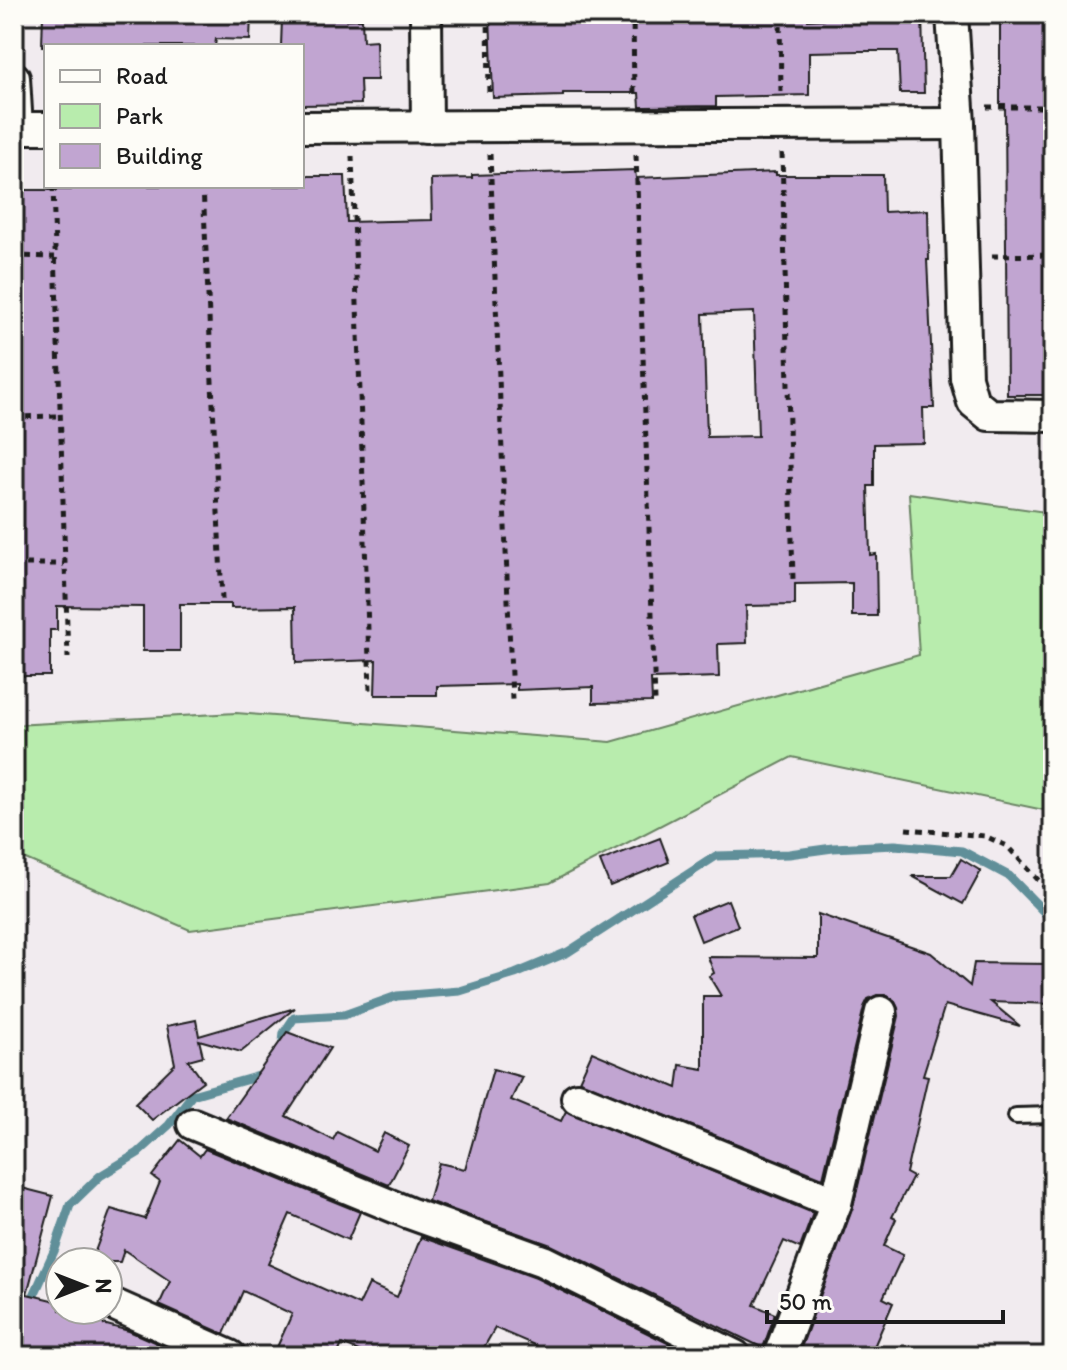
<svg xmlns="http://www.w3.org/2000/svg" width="1067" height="1370" font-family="Itim,sans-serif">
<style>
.green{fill:#b8ecad;stroke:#6a8464;stroke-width:2}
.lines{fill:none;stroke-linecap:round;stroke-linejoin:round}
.stream{stroke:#608f99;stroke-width:9}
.building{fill:#c1a5d1;stroke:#1c1c1c;stroke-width:2;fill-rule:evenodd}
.lane-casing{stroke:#1c1c1c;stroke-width:20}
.street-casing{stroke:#1c1c1c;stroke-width:36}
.path{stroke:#1c1c1c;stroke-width:5;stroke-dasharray:6 6;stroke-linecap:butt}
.lane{stroke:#fdfcf7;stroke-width:14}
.street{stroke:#fdfcf7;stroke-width:30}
</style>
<rect width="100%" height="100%" fill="#f1ebef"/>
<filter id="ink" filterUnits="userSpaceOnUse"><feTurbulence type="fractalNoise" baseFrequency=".0125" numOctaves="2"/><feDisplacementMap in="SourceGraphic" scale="16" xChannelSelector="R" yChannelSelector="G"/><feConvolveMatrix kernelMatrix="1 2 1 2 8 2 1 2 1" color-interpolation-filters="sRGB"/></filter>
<g filter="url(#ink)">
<path class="green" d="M909 493 1053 513V812L792 757 550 883 190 930 14 854V725L236 713 611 742 919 655Z"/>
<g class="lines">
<g class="stream">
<path d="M282 1050 284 1033 294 1018 344 1015 397 996 460 991 515 974 568 952 716 856 789 854 833 848 895 845 962 851 1009 876 1053 921"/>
<path d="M30 1304 55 1249 70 1205 100 1176 138 1153 169 1125 192 1095 266 1074"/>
</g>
</g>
<g class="building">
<path d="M43 14H251L250 40 216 39 215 46H42Z"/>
<path d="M304 14H334V20L362 19 363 41 376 40 377 80H360L361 104 302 105V46H281L282 19 304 20Z"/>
<path d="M490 14H808V20L922 14 924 93H900L898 51H859L809 52V95L716 97V106L645 107H640L639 93H563V96L493 98Z"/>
<path d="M1000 14H1045V25H1053V392H1046V395H1007L1005 104H1000Z"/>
<path d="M635 170 636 178 776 172V175H883L884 212 928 210 929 260H927L934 408H923L924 443 874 444V486H868L870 555 876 554 877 616H852V583L795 584V605L746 606 747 643 718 644 719 677 651 679 652 702 593 703V687L517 690V684L437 686V695H375L376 660 296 663 295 607 231 608V604H180V651H143V607L57 606V630H50V676H14V190H71V186H302V176H345L347 222 432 220 431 179 472 178V175ZM754 312 758 436 707 437 703 314Z"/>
<path d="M660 838 669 862 610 886 600 861Z"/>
<path d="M961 859 981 871 963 904 912 876H951Z"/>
<path d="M728 900 738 926 701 941 691 915Z"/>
<path d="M818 914 931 953 970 986 974 963 1053 964V1004L991 1002 1020 1026 945 1005 923 1075 928 1076 906 1173 913 1177 892 1217 896 1219 884 1246 903 1255 883 1298 893 1303 870 1356H798L853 1207 899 1016 898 1008 894 1000 886 995H877L868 999 864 1007 823 1178 579 1081 592 1052 677 1088 680 1065 703 1069V996H721L709 976 714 973 708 957 818 958Z"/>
<path d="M295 1008 241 1052 199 1040 203 1056 188 1060 203 1081 152 1120 135 1103 175 1064 167 1026 196 1020 199 1036Z"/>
<path d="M287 1032 330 1048 286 1116 333 1140 337 1132 375 1151 384 1133 409 1146 389 1185 226 1118Z"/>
<path d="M493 1069 522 1077 511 1100 561 1121 566 1111 813 1213 800 1248 784 1241 754 1305 775 1314 763 1348 551 1245 428 1201 439 1163 465 1169Z"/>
<path d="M180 1140 200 1156 205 1149 360 1212 348 1240 290 1214 268 1264 359 1305 369 1284 397 1297 421 1237 536 1278 694 1356H533L537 1346 495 1328 479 1356H371L342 1344 337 1356H273L292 1314 243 1291 224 1334 159 1305 170 1281 124 1250 120 1262H91L111 1209 145 1219 160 1182 152 1176Z"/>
<path d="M14 1186 53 1196 27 1294 60 1302V1310H92L104 1320 103 1324 129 1331 186 1356H47L14 1347Z"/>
</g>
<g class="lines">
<defs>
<path id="lane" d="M1016 1116 1053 1115"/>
<g id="street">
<path d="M426 14 427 127"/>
<path d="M952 14 959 124 966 378 973 402 989 415 1053 416"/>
<path d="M14 78 17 128"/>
<path d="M302 127 959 124"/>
<path d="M14 128H46"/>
<path d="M577 1098 836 1203"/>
<path d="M193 1124 409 1213 543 1261 735 1356"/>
<path d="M108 1302 230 1356"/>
<path d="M779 1356 836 1203 881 1012"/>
</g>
</defs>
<use href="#lane" class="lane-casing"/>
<use href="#street" class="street-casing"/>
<g class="path">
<path d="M488 14 489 96"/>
<path d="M633 14 634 97"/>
<path d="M780 14 781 95"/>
<path d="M987 107H1053"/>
<path d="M782 153 793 580"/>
<path d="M490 154 512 700"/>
<path d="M636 155 655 701"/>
<path d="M352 156 370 690"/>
<path d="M53 186 68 658"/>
<path d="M203 186 222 600"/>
<path d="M14 256 55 257"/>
<path d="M992 256 1053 255"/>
<path d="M14 417 60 416"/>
<path d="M14 564H64"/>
<path d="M906 829 985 836 1007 846 1053 896"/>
</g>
<use href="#lane" class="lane"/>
<use href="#street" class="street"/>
</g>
</g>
<rect width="1067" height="1370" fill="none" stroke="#fdfcf7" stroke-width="48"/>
<rect x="24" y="24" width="1019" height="1322" fill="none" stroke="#1c1c1c" stroke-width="3" filter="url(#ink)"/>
<rect x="44" y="44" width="260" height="144" fill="#fdfcf7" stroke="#a3a29f" stroke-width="2"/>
<rect x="60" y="70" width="40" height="12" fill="#fdfcf7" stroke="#a3a29f" stroke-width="2"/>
<text x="116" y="84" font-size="24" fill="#1c1c1c">Road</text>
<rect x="60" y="104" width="40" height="24" fill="#b8ecad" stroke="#a3a29f" stroke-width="2"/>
<text x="116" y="124" font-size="24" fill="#1c1c1c">Park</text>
<rect x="60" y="144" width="40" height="24" fill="#c1a5d1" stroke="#a3a29f" stroke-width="2"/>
<text x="116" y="164" font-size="24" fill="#1c1c1c">Building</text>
<g transform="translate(84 1286) rotate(90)"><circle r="38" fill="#fdfcf7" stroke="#a3a29f" stroke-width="2"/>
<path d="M0-6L14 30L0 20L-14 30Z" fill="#1c1c1c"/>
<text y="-12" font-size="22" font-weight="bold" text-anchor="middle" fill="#1c1c1c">N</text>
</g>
<path d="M767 1310v12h236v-12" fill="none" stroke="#1c1c1c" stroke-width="4"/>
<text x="779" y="1310" font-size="24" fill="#1c1c1c" stroke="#fdfcf7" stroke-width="6" paint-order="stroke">50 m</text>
</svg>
